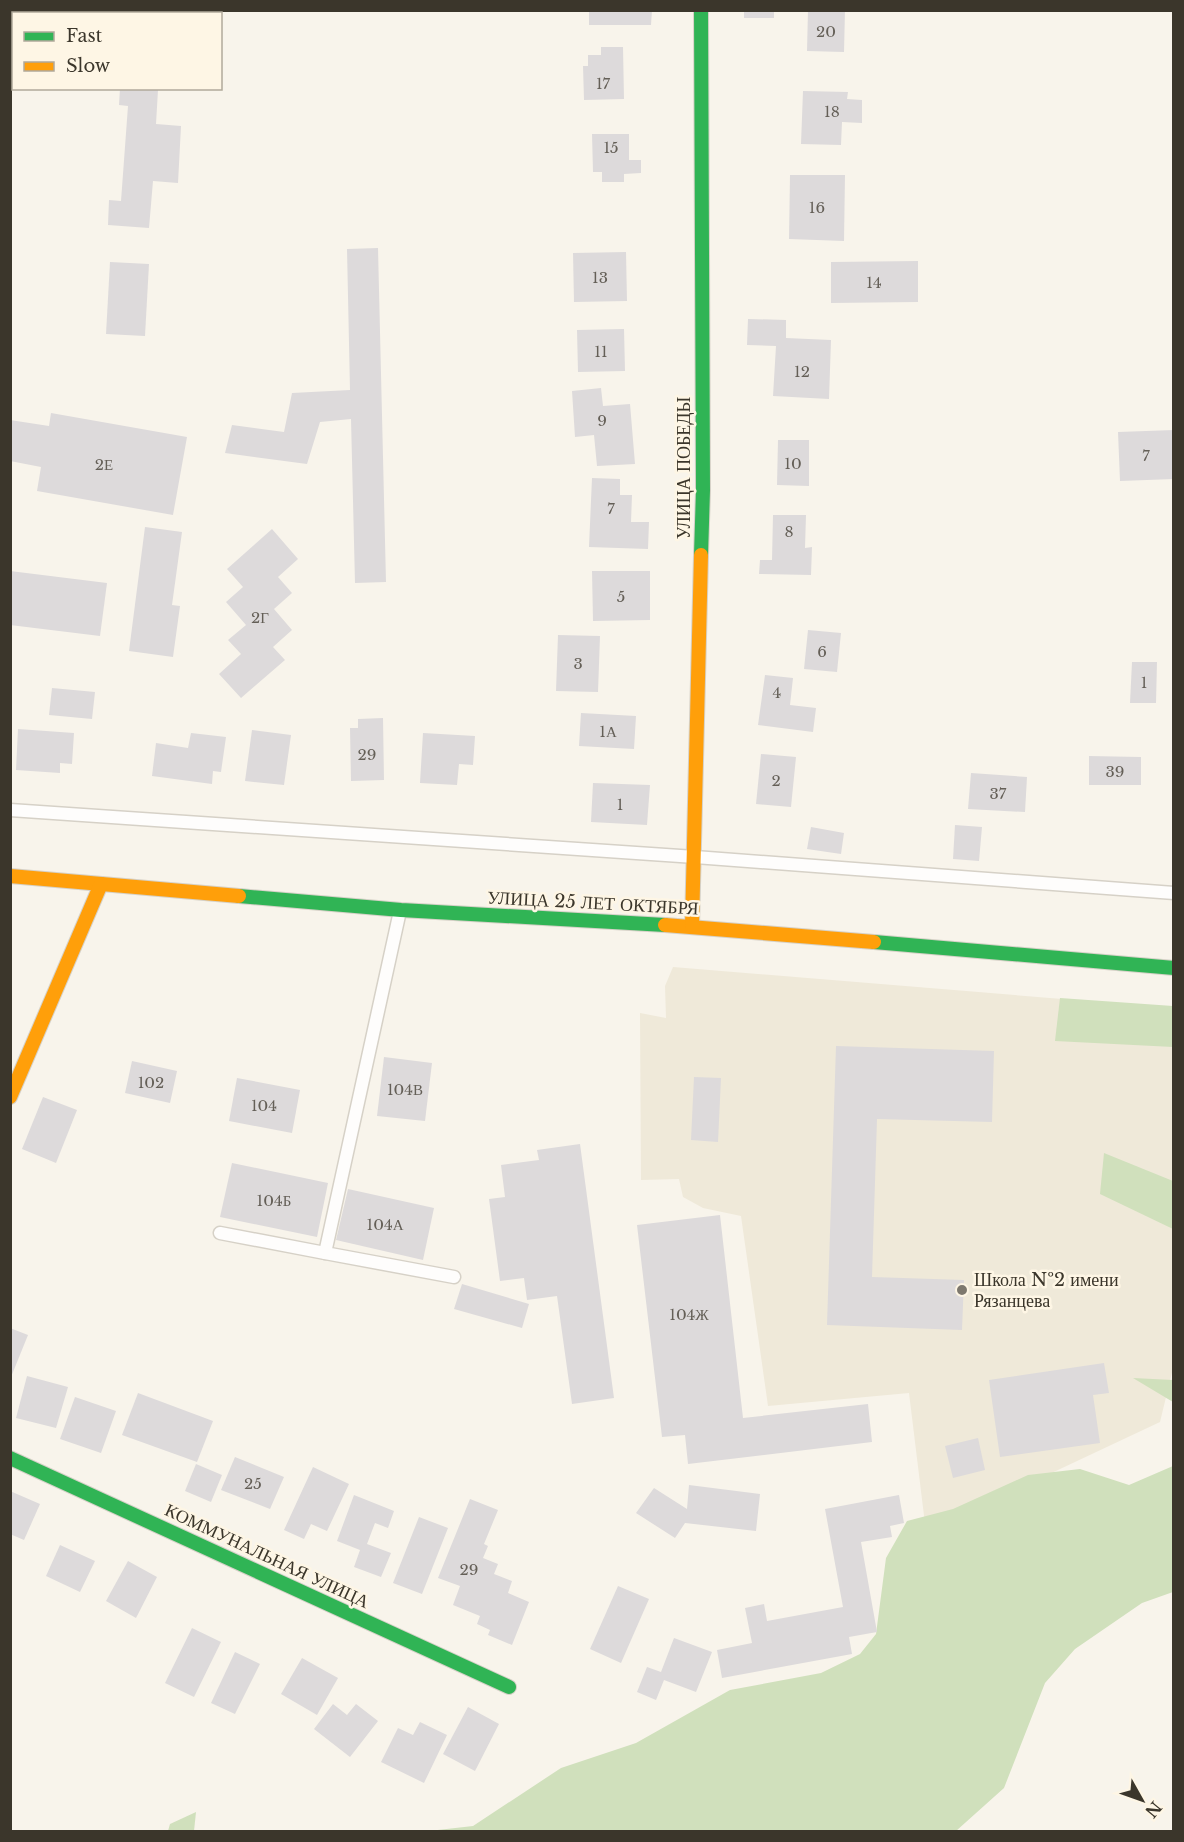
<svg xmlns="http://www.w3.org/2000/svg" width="1184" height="1842" font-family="'Libre Baskerville',serif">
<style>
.education{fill:#efe9d9}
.forest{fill:#d0e0bc}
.building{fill:#dddadb}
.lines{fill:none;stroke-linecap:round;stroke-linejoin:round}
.lane-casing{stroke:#d6d1c7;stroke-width:15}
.fast-casing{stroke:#d6d1c7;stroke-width:16}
.slow-casing{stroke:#d6d1c7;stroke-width:16}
.lane{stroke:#fefdfc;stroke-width:12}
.fast{stroke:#30b455;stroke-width:14}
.slow{stroke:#ff9f0a;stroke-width:14}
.poi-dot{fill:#7d786e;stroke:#fef6e5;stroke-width:2}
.labels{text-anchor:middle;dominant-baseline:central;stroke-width:5;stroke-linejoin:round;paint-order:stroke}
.number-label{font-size:15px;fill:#645f57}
.street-label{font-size:18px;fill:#3b362b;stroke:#fef6e5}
.poi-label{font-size:18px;fill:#3b362b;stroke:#fef6e5;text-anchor:start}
</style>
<rect width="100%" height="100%" fill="#f8f4eb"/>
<path class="education" d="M673 967 1173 1008 1174 1364 1160 1422 926 1532 909 1393 768 1406 741 1216 703 1208 683 1197 679 1179 641 1180 640 1013 666 1018 665 986Z"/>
<g class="forest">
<path d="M1060 998 1173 1006V1047L1055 1041Z"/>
<path d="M1104 1153 1173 1181V1229L1100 1194Z"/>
<path d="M1133 1378 1173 1380V1402Z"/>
<path d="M1173 1466V1592L1142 1603 1075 1649 1045 1683 1004 1788 956 1831 420 1832 473 1826 561 1768 636 1743 730 1690 821 1673 860 1654 876 1634 886 1558 907 1521 953 1509 1028 1475 1080 1469 1129 1485Z"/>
<path d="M196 1812 194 1831H168L170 1824Z"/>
</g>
<g class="building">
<path d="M149 10H183V14L149 12Z"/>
<path d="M589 10H652L651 25H589Z"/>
<rect x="744" y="10" width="30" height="8"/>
<path d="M808 10H845L844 52 807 51Z"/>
<path d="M601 47H623L624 99 584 100 583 66H588V55H601Z"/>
<path d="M120 88 158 90 156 124 181 126 178 183 153 181 149 228 108 225 109 200 121 201 128 106 119 105Z"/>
<path d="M803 91 848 92 847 99 862 100V123L842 122 841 145 801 144Z"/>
<path d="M592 134H629V160H641V173L624 174V182H602V172H593Z"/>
<path d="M790 175H845L844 241 789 239Z"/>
<path d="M378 248 386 582 355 583 351 419 320 422 307 464 225 453 232 425 284 432 292 393 350 390 347 249Z"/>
<path d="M626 252 627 301 574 302 573 253Z"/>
<path d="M918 261V302L831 303V262Z"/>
<path d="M110 262 149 264 145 336 106 334Z"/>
<path d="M748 319 786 320V338L831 340 829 399 773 396 776 346 747 345Z"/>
<path d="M624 329 625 371 578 372 577 330Z"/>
<path d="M601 388 603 406 630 404 635 464 597 466 594 435 575 437 572 391Z"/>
<path d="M51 413 187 437 173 515 37 491 41 467 10 461V420L49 426Z"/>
<path d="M1174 430V479L1120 481 1118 432Z"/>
<path d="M778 440H809V486L777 485Z"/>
<path d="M592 478 620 479V495H632L631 522H649L648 549 589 547Z"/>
<path d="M773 515H806L805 548 812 547 811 575 759 574 760 560H772Z"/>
<path d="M145 527 182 532 172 605 180 606 173 657 129 651Z"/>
<path d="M272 529 298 559 278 577 292 593 274 609 292 630 273 647 285 660 241 698 219 674 241 654 228 640 246 625 226 602 243 587 227 569Z"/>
<path d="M10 571 107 583 100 636 10 625Z"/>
<path d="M592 571H650V620L593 621Z"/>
<path d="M808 630 841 633 837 672 804 669Z"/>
<path d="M558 635 600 636 598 692 556 691Z"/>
<path d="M1132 662H1157L1156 703H1130Z"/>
<path d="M765 675 793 678 790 705 816 708 813 732 758 725Z"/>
<path d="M52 688 95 692 92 719 49 715Z"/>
<path d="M581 713 636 716 634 749 579 746Z"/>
<path d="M383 718 384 780 351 781 350 728H358V719Z"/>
<path d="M18 729 74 733 72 764 60 763V773L16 770Z"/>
<path d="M252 730 291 735 284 785 245 781Z"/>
<path d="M191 733 226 737 221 772 213 771 212 784 152 776 156 743 188 748Z"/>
<path d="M423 733 475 736 473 765 459 764 457 785 420 783Z"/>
<path d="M761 754 796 757 791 807 756 804Z"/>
<path d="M1089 756 1141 757V785H1089Z"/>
<path d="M971 773 1027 777 1025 812 968 809Z"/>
<path d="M593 783 650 785 647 825 591 822Z"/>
<path d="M955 825 982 827 979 861 953 859Z"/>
<path d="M811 827 844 833 841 854 807 849Z"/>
<path d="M836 1046 994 1051 992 1122 877 1119 872 1277 964 1280 962 1330 827 1325Z"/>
<path d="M384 1057 432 1063 425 1121 377 1116Z"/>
<path d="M132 1061 177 1071 170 1103 125 1093Z"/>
<path d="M694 1077 721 1078 718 1142 691 1140Z"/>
<path d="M237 1078 300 1090 292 1133 229 1121Z"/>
<path d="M43 1097 77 1110 56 1163 22 1149Z"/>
<path d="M580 1144 614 1398 572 1404 557 1296 527 1300 524 1278 500 1281 489 1199 505 1197 501 1165 539 1160 537 1150Z"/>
<path d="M232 1163 328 1183 317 1237 220 1217Z"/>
<path d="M348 1189 434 1208 423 1260 336 1240Z"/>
<path d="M720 1215 743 1418 868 1404 872 1442 688 1464 685 1435 662 1437 637 1225Z"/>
<path d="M462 1284 529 1304 522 1328 454 1309Z"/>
<path d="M10 1328 28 1335 11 1377H10Z"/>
<path d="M1104 1363 1109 1393 1093 1395 1100 1443 1000 1457 989 1380Z"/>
<path d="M27 1376 68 1387 56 1428 16 1418Z"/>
<path d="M138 1393 213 1421 197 1462 122 1435Z"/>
<path d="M75 1397 116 1411 101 1453 60 1439Z"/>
<path d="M978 1438 985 1470 953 1478 945 1446Z"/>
<path d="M235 1457 284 1477 270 1509 221 1490Z"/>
<path d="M196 1464 222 1475 211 1502 185 1491Z"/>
<path d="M313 1467 349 1484 327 1531 311 1524 304 1539 284 1530Z"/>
<path d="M689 1485 760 1494 756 1531 685 1523 675 1538 636 1513 654 1488 687 1509Z"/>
<path d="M10 1491 40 1504 24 1540 10 1534Z"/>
<path d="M354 1495 394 1511 388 1528 375 1523 367 1544 391 1553 381 1577 354 1567 360 1550 337 1541Z"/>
<path d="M899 1495 904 1523 890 1526 892 1537 861 1542 877 1632 849 1637 852 1654 722 1678 717 1650 752 1643 745 1608 764 1604 767 1621 843 1607 825 1509Z"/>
<path d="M470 1499 498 1510 484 1544 488 1546 483 1558 498 1564 494 1574 512 1581 508 1593 529 1602 512 1645 488 1635 490 1630 477 1624 480 1616 453 1605 460 1586 438 1578Z"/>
<path d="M419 1517 448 1528 422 1594 393 1583Z"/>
<path d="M60 1545 95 1561 80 1592 46 1576Z"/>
<path d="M128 1561 157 1577 136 1618 106 1601Z"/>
<path d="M618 1586 649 1599 621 1663 590 1649Z"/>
<path d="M192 1628 221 1642 194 1697 165 1683Z"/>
<path d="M674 1638 712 1652 696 1692 664 1680 656 1700 637 1692 647 1667 661 1672Z"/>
<path d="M235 1652 260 1664 235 1714 211 1703Z"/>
<path d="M302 1658 338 1678 317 1715 281 1694Z"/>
<path d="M333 1704 347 1715 356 1704 378 1721 350 1757 314 1729Z"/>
<path d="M468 1707 499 1724 475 1771 443 1754Z"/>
<path d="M420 1722 447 1735 424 1783 381 1762 398 1728 413 1735Z"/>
</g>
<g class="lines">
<defs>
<g id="lane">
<path d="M10 810 695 857 1174 893"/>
<path d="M400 911 325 1253 454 1277"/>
<path d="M220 1233 325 1253"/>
</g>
<g id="fast">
<path d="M701 10 703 490 701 555"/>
<path d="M239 896 401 910 665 925"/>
<path d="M874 942 1174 968"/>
<path d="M10 1458 509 1687"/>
</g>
<g id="slow">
<path d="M10 876 239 896"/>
<path d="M665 925 874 942"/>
<path d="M692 926 701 555"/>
<path d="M10 1097 101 884"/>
</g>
</defs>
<use href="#lane" class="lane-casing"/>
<use href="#fast" class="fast-casing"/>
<use href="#slow" class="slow-casing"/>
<use href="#lane" class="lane"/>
<use href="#fast" class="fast"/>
<use href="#slow" class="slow"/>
</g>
<circle class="poi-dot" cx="962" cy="1290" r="6"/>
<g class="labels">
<g class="number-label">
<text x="826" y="31">20</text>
<text x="603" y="83">17</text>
<text x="832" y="111">18</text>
<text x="611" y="147">15</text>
<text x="817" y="207">16</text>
<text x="600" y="277">13</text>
<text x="874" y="282">14</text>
<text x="601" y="351">11</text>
<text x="802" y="371">12</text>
<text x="602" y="420">9</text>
<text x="1146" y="455">7</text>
<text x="793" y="463">10</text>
<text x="104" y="464">2Е</text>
<text x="611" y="508">7</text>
<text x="789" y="531">8</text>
<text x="621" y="596">5</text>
<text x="260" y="617">2Г</text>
<text x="822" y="651">6</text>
<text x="578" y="663">3</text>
<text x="1144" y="682">1</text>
<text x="777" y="692">4</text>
<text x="608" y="731">1А</text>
<text x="367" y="754">29</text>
<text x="1115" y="771">39</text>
<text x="776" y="780">2</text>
<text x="998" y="793">37</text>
<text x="620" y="804">1</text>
<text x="151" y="1082">102</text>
<text x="405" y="1089">104В</text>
<text x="264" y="1105">104</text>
<text x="274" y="1200">104Б</text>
<text x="385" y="1224">104А</text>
<text x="689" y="1314">104Ж</text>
<text x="253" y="1483">25</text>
<text x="469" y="1569">29</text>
</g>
<g class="street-label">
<text transform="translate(684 468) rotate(-90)">УЛИЦА ПОБЕДЫ</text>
<text transform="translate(593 903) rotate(3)">УЛИЦА 25 ЛЕТ ОКТЯБРЯ</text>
<text transform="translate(267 1556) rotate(25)">КОММУНАЛЬНАЯ УЛИЦА</text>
</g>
<g class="poi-label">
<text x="974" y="1280">Школа №2 имени<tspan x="974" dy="21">Рязанцева</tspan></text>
</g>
</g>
<rect width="1184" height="1842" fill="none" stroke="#3b362b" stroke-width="24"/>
<rect x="12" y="12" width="210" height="78" fill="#fef6e5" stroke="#b0a99b" stroke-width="1.5"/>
<rect x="24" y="32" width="30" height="9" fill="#30b455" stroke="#b0a99b" stroke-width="1.5"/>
<text x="66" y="42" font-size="18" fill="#3b362b">Fast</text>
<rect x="24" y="62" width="30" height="9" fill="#ff9f0a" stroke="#b0a99b" stroke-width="1.5"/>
<text x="66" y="72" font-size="18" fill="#3b362b">Slow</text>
<g transform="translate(1142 1800) rotate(130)" stroke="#fef6e5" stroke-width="4.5" paint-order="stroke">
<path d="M0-4.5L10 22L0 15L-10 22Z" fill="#3b362b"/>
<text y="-9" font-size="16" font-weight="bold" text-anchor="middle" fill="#3b362b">N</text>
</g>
</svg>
